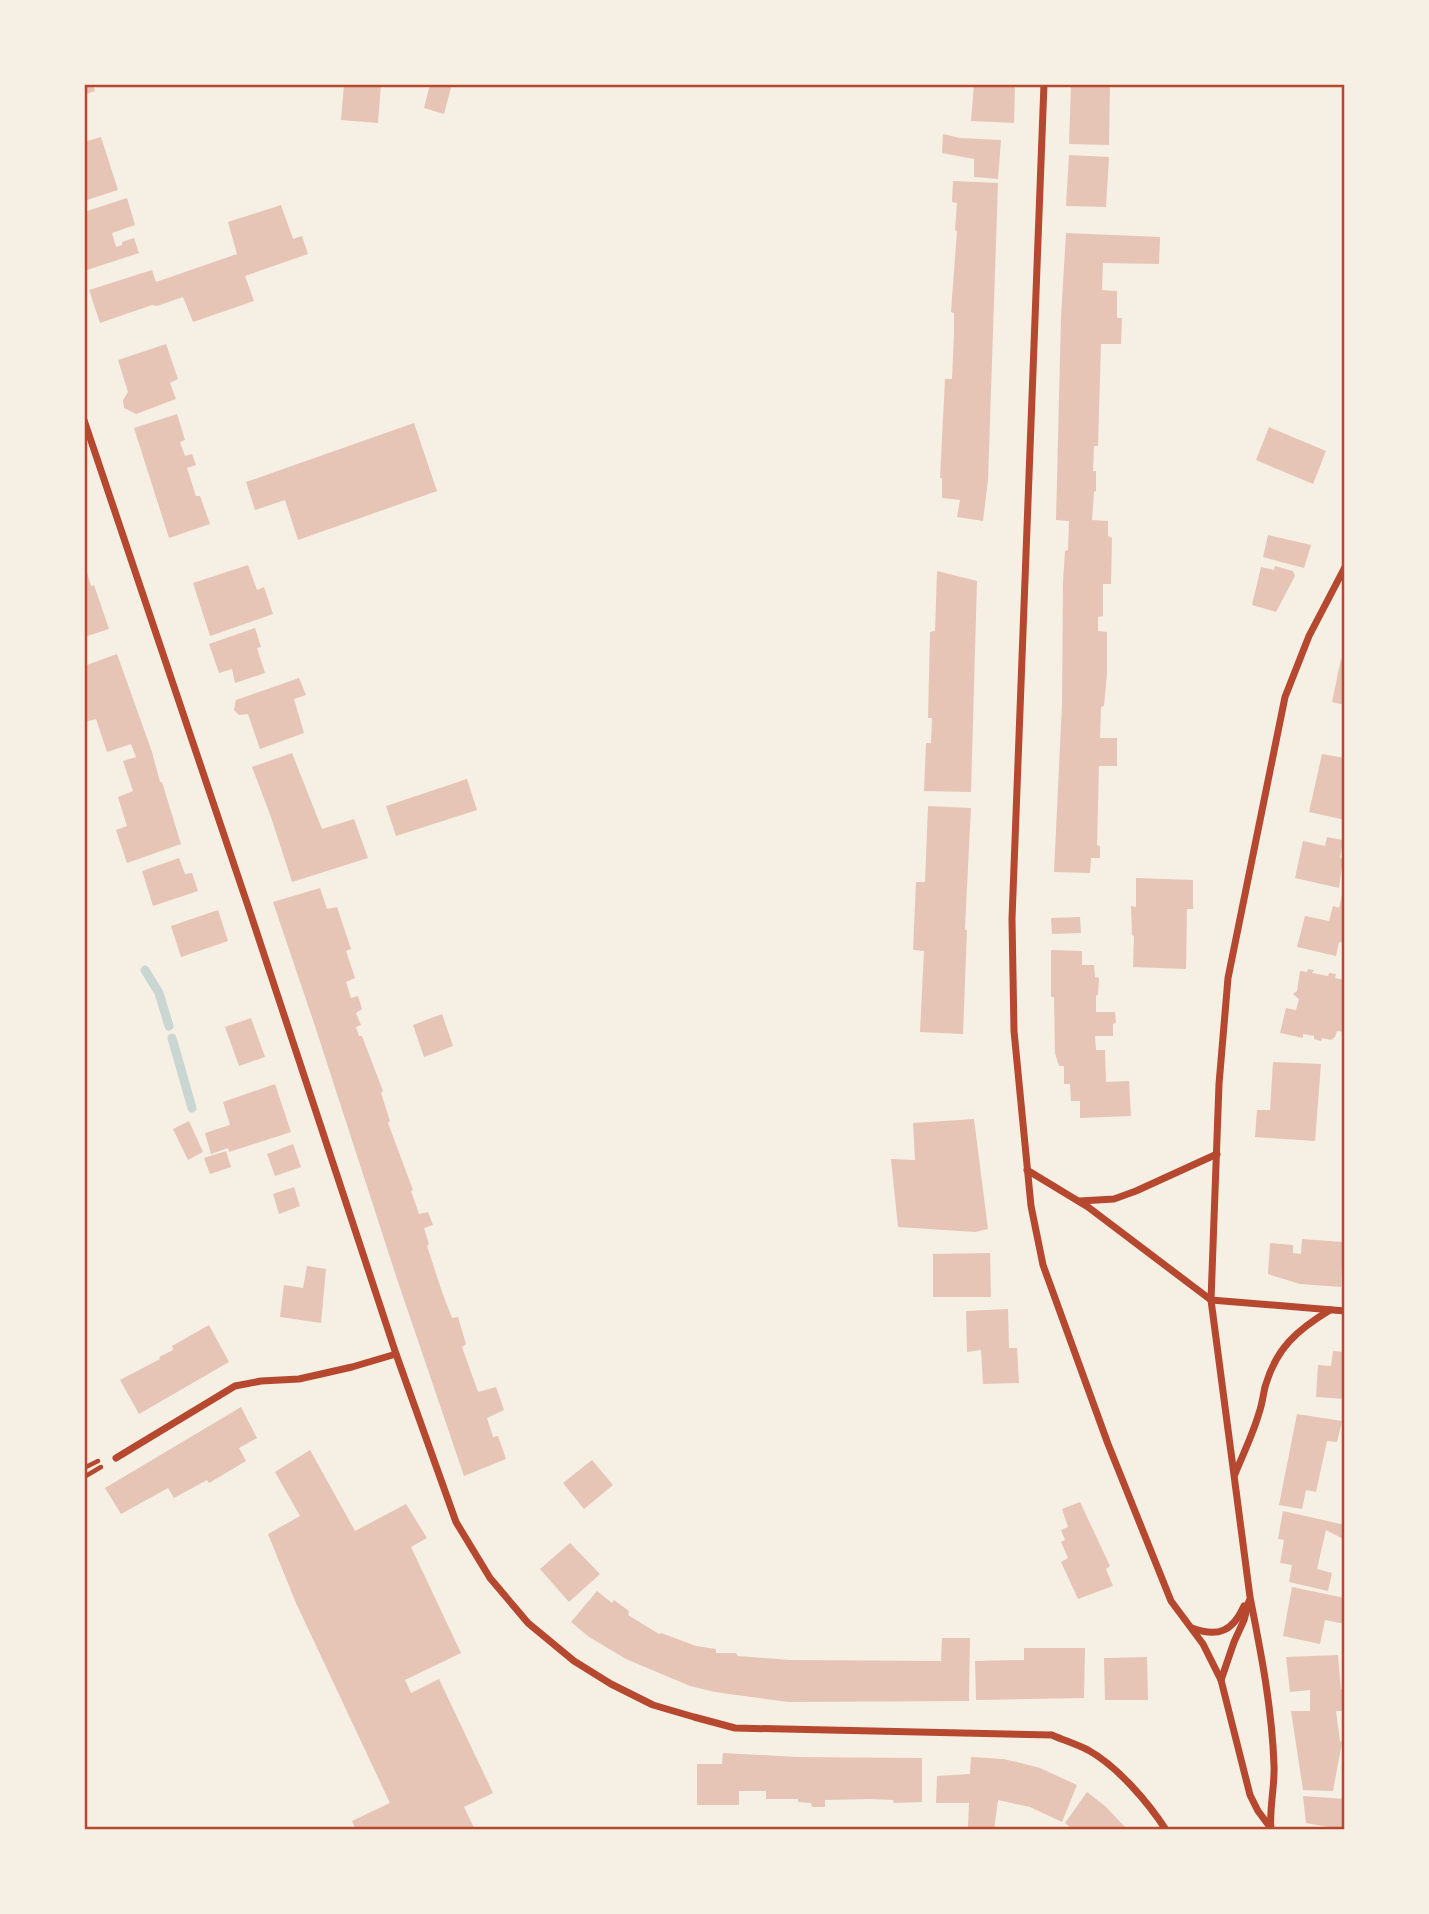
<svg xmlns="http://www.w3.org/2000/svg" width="1429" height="1914" font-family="'Sofia Sans Condensed',sans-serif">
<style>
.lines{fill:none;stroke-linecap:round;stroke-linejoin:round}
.stream{stroke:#c9d6d2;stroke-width:9}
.building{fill:#e6c5b7}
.path{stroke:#b5482f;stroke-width:4.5}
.minor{stroke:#b5482f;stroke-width:7}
.neatline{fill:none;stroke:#b5482f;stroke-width:2.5}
</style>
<rect width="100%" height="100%" fill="#f6efe4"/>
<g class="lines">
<g class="stream">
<path d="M145 970 159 993 169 1026"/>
<path d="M172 1038 192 1108"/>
</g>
</g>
<g class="building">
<path d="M84 84H93L95 91 84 95Z"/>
<path d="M360 84H381L378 123 341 120 344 85 360 86Z"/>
<path d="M430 84H452L444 114 424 108Z"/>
<path d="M974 84H1015L1014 123 971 121Z"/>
<path d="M1071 84H1110L1109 145 1069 144Z"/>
<path d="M943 134 960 138 1001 140 998 179 974 177V159L942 153Z"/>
<path d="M101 137 118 190 84 201V142Z"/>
<path d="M1069 155 1109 157 1106 207 1066 206Z"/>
<path d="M953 181 998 183 988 480 983 521 957 517 960 500 942 498V478H940L945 379H952L954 333V313L951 312 957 231 955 230 957 203 952 202Z"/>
<path d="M127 198 135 225 112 233 116 247 122 245V242L134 238 139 253 84 271V212Z"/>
<path d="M281 205 293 239 302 236 308 254 245 276 254 301 193 322 183 297 157 306 152 305 100 323 89 290 152 270 156 282 237 254 228 222Z"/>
<path d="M1066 233 1160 237 1159 264 1103 263 1102 290 1117 291V318H1122L1121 344H1101L1098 446H1094L1093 471H1096V491L1094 492 1092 520 1108 521V536L1112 538 1111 584H1103V616L1098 617V631L1107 632V673L1104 706 1101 707 1100 738H1117V766H1099L1097 845 1100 846V858H1091L1090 873 1054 872 1062 704 1063 581 1065 551 1068 550 1069 521 1056 520 1061 317Z"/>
<path d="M166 344 178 379 170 383 176 399 136 414 124 408 123 400 128 392 118 360Z"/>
<path d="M177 414 185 440 180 442 185 456 192 454 196 465 187 468 196 496H200L210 524 169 538 134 428Z"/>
<path d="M414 423 437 491 298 540 285 500 255 510 246 482Z"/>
<path d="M1269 427 1326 451 1313 484 1256 460Z"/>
<path d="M1268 535 1311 545 1304 568 1263 557Z"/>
<path d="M84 563 91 586 94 585 109 629 84 637Z"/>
<path d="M248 565 257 590 264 587 273 614 210 636 193 583Z"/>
<path d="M1275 566 1293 571 1295 576 1276 612 1252 605 1261 567 1274 570Z"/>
<path d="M937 571 977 581 971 792 924 791 926 743H931L932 718H928L930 632 935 631Z"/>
<path d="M255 628 261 647 257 648 265 673 235 683 232 669 219 673 209 644Z"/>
<path d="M117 654 152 752 160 782H162L181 844 127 863 116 830 127 826 118 797 133 791 123 761 136 757 131 744 107 752 96 719 85 722 84 719V694L86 693 84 687V666Z"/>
<path d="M1341 659 1345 660V705L1332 702Z"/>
<path d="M299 678 306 695 294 699 304 733 260 749 248 714 239 715 234 710 236 700Z"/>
<path d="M292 753 322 829 354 819 368 858 292 882 271 817 252 767Z"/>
<path d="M1322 754 1345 758V820L1309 812Z"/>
<path d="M467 779 477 810 396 836 386 806Z"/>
<path d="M928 806 971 808 966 907 965 930H967L963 1034 920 1032 924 951 913 950 916 882H925Z"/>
<path d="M1327 837 1343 840 1340 858 1343 859 1339 888 1295 878 1303 841 1325 846Z"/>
<path d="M179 858 185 874 192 873 198 891 153 906 142 871Z"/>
<path d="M1136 878 1193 880V909H1187L1186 969 1133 967 1134 936 1132 935 1131 906 1136 907Z"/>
<path d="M1344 886 1345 943 1339 942 1336 956 1297 947 1305 916 1329 921 1333 906 1339 908Z"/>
<path d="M320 888 327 909 337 907 351 949 346 951 355 978 346 982 351 998 358 996 362 1009 356 1013 361 1025 356 1027 359 1036H362L383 1091 381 1093 390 1121 388 1123 413 1190 411 1191 419 1214 428 1212 433 1225 424 1228 429 1244 427 1246 442 1292 452 1318 458 1317 466 1344 462 1347 478 1392 496 1387 504 1410 487 1418 493 1437 498 1436 506 1459 464 1476 397 1279 315 1026 273 902Z"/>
<path d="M218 910 228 941 181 957 171 926Z"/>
<path d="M1080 917 1081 933 1052 934 1051 918Z"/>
<path d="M1051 950 1082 951V965H1094L1095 977 1099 978 1098 995H1096V1012H1115L1116 1023 1113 1024V1036H1095L1096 1050H1105L1106 1082 1129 1081 1131 1116 1080 1118V1101H1071L1070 1084H1064V1066H1059L1055 1053 1054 997H1051Z"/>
<path d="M1308 969 1314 970 1312 973 1328 976 1329 973 1336 974 1335 978 1345 980V1032L1337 1031 1335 1037 1331 1040 1322 1038 1321 1041 1314 1039V1036L1303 1034V1038L1280 1033 1286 1008 1296 1010 1299 999 1293 994 1297 991 1300 971 1307 972Z"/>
<path d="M442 1014 453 1046 424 1057 413 1025Z"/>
<path d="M251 1018 265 1057 239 1066 225 1027Z"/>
<path d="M1273 1062 1321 1064 1315 1141 1255 1137 1257 1110H1270Z"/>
<path d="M275 1084 291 1132 229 1152 228 1148 211 1154 205 1133 230 1125 223 1102Z"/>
<path d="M974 1119 988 1229 975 1232 898 1227 891 1159 915 1160 913 1123Z"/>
<path d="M189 1121 203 1152 188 1160 173 1129Z"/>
<path d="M293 1144 301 1167 275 1176 267 1154Z"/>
<path d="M226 1151 231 1167 210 1174 204 1158Z"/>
<path d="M294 1187 300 1206 279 1214 273 1194Z"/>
<path d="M1302 1239 1343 1242 1341 1287 1300 1284 1268 1274 1270 1243 1293 1245V1253L1301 1254Z"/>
<path d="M990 1253 991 1297H933V1254Z"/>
<path d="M307 1266 326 1269 321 1323 280 1317 284 1285 303 1288Z"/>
<path d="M1008 1309 1009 1348H1017L1019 1383 983 1384 981 1350 967 1352 966 1311Z"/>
<path d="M209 1325 229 1362 139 1414 120 1380 160 1359 159 1357 173 1350 172 1346Z"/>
<path d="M1333 1351 1345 1352V1399L1316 1397 1318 1365 1331 1366Z"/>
<path d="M241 1407 257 1438 239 1448 246 1461 209 1483 207 1480 174 1498 168 1488 121 1514 105 1488Z"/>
<path d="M1297 1414 1342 1421 1337 1442 1327 1441 1316 1492 1306 1490 1302 1509 1279 1505Z"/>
<path d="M310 1450 355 1531 406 1504 427 1538 411 1547 461 1653 405 1680 411 1693 439 1679 493 1793 464 1807 475 1830H356L352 1821 390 1803 296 1603 268 1534 300 1516 275 1472Z"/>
<path d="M592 1460 613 1485 584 1509 563 1483Z"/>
<path d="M1080 1502 1110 1566 1106 1569 1113 1586 1078 1599 1061 1562 1068 1558 1061 1542 1065 1540 1061 1530 1068 1527 1062 1509Z"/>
<path d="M1283 1511 1345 1525 1343 1539 1326 1530 1317 1569 1332 1573 1328 1591 1289 1582 1292 1565 1280 1563 1284 1540 1278 1539Z"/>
<path d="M570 1543 600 1574 569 1602 540 1569Z"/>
<path d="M1292 1587 1345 1598V1624L1325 1620 1320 1644 1283 1636Z"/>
<path d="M597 1591 612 1603 614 1600 629 1611 628 1615 659 1634 661 1633 696 1646 716 1649V1653H736L738 1656 790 1660 941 1661 942 1638H970L969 1701 788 1702 715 1692 690 1686 626 1659 589 1637 571 1622Z"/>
<path d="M1024 1648H1085L1084 1698 976 1700 975 1661 1024 1660Z"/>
<path d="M1338 1655 1341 1689H1345V1711H1336L1340 1741 1342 1742 1333 1791 1303 1790 1291 1711H1310V1690L1290 1692 1286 1657Z"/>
<path d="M1147 1657 1148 1700H1105L1104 1658Z"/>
<path d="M723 1753 797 1757 922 1758V1802L894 1803 893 1800 870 1799 825 1800V1807H812L811 1803 798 1802V1799H766V1791H739V1805H697V1764H722Z"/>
<path d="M971 1757 1003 1759 1021 1763 1040 1768 1077 1785 1062 1822 1030 1807 998 1800 994 1830 968 1827 969 1803H936L937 1776 970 1774Z"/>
<path d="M1087 1792 1105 1806 1128 1830H1074L1065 1823Z"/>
<path d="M1303 1796 1345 1799V1830L1306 1823Z"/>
</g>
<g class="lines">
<g class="path">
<path d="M84 1468 98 1461"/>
<path d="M84 1477 101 1467"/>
</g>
<g class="minor">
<path d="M1044 84 1012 919 1014 1031 1031 1206 1043 1265 1108 1444 1171 1601 1203 1644 1221 1680"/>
<path d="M84 420 250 912 396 1354 456 1522 490 1578 528 1623 574 1661 611 1684 653 1705 694 1717 735 1728 1052 1735C1063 1740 1076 1744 1088 1750 1117 1766 1148 1802 1166 1830"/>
<path d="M1027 1170 1088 1207 1211 1300"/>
<path d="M1080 1201 1114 1199 1136 1191 1217 1154"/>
<path d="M1211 1300 1345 1311"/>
<path d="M116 1458 235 1386 261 1381 299 1379 352 1367 396 1354"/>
<path d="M1235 1474C1243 1454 1253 1434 1259 1413 1262 1405 1263 1396 1265 1387 1276 1348 1297 1330 1330 1310"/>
<path d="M1249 1601 1244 1620 1234 1642 1221 1680 1250 1795 1258 1811 1270 1827"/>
<path d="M1192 1628C1218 1638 1233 1631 1244 1606"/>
<path d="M1271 1830C1269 1809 1275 1786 1274 1765 1272 1708 1261 1653 1250 1597L1211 1300 1219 1084 1228 978 1285 697 1309 636 1345 567"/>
</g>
</g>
<rect width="1429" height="1914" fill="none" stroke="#f6efe4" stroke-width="172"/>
<rect x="86" y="86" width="1257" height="1742" class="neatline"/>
</svg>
